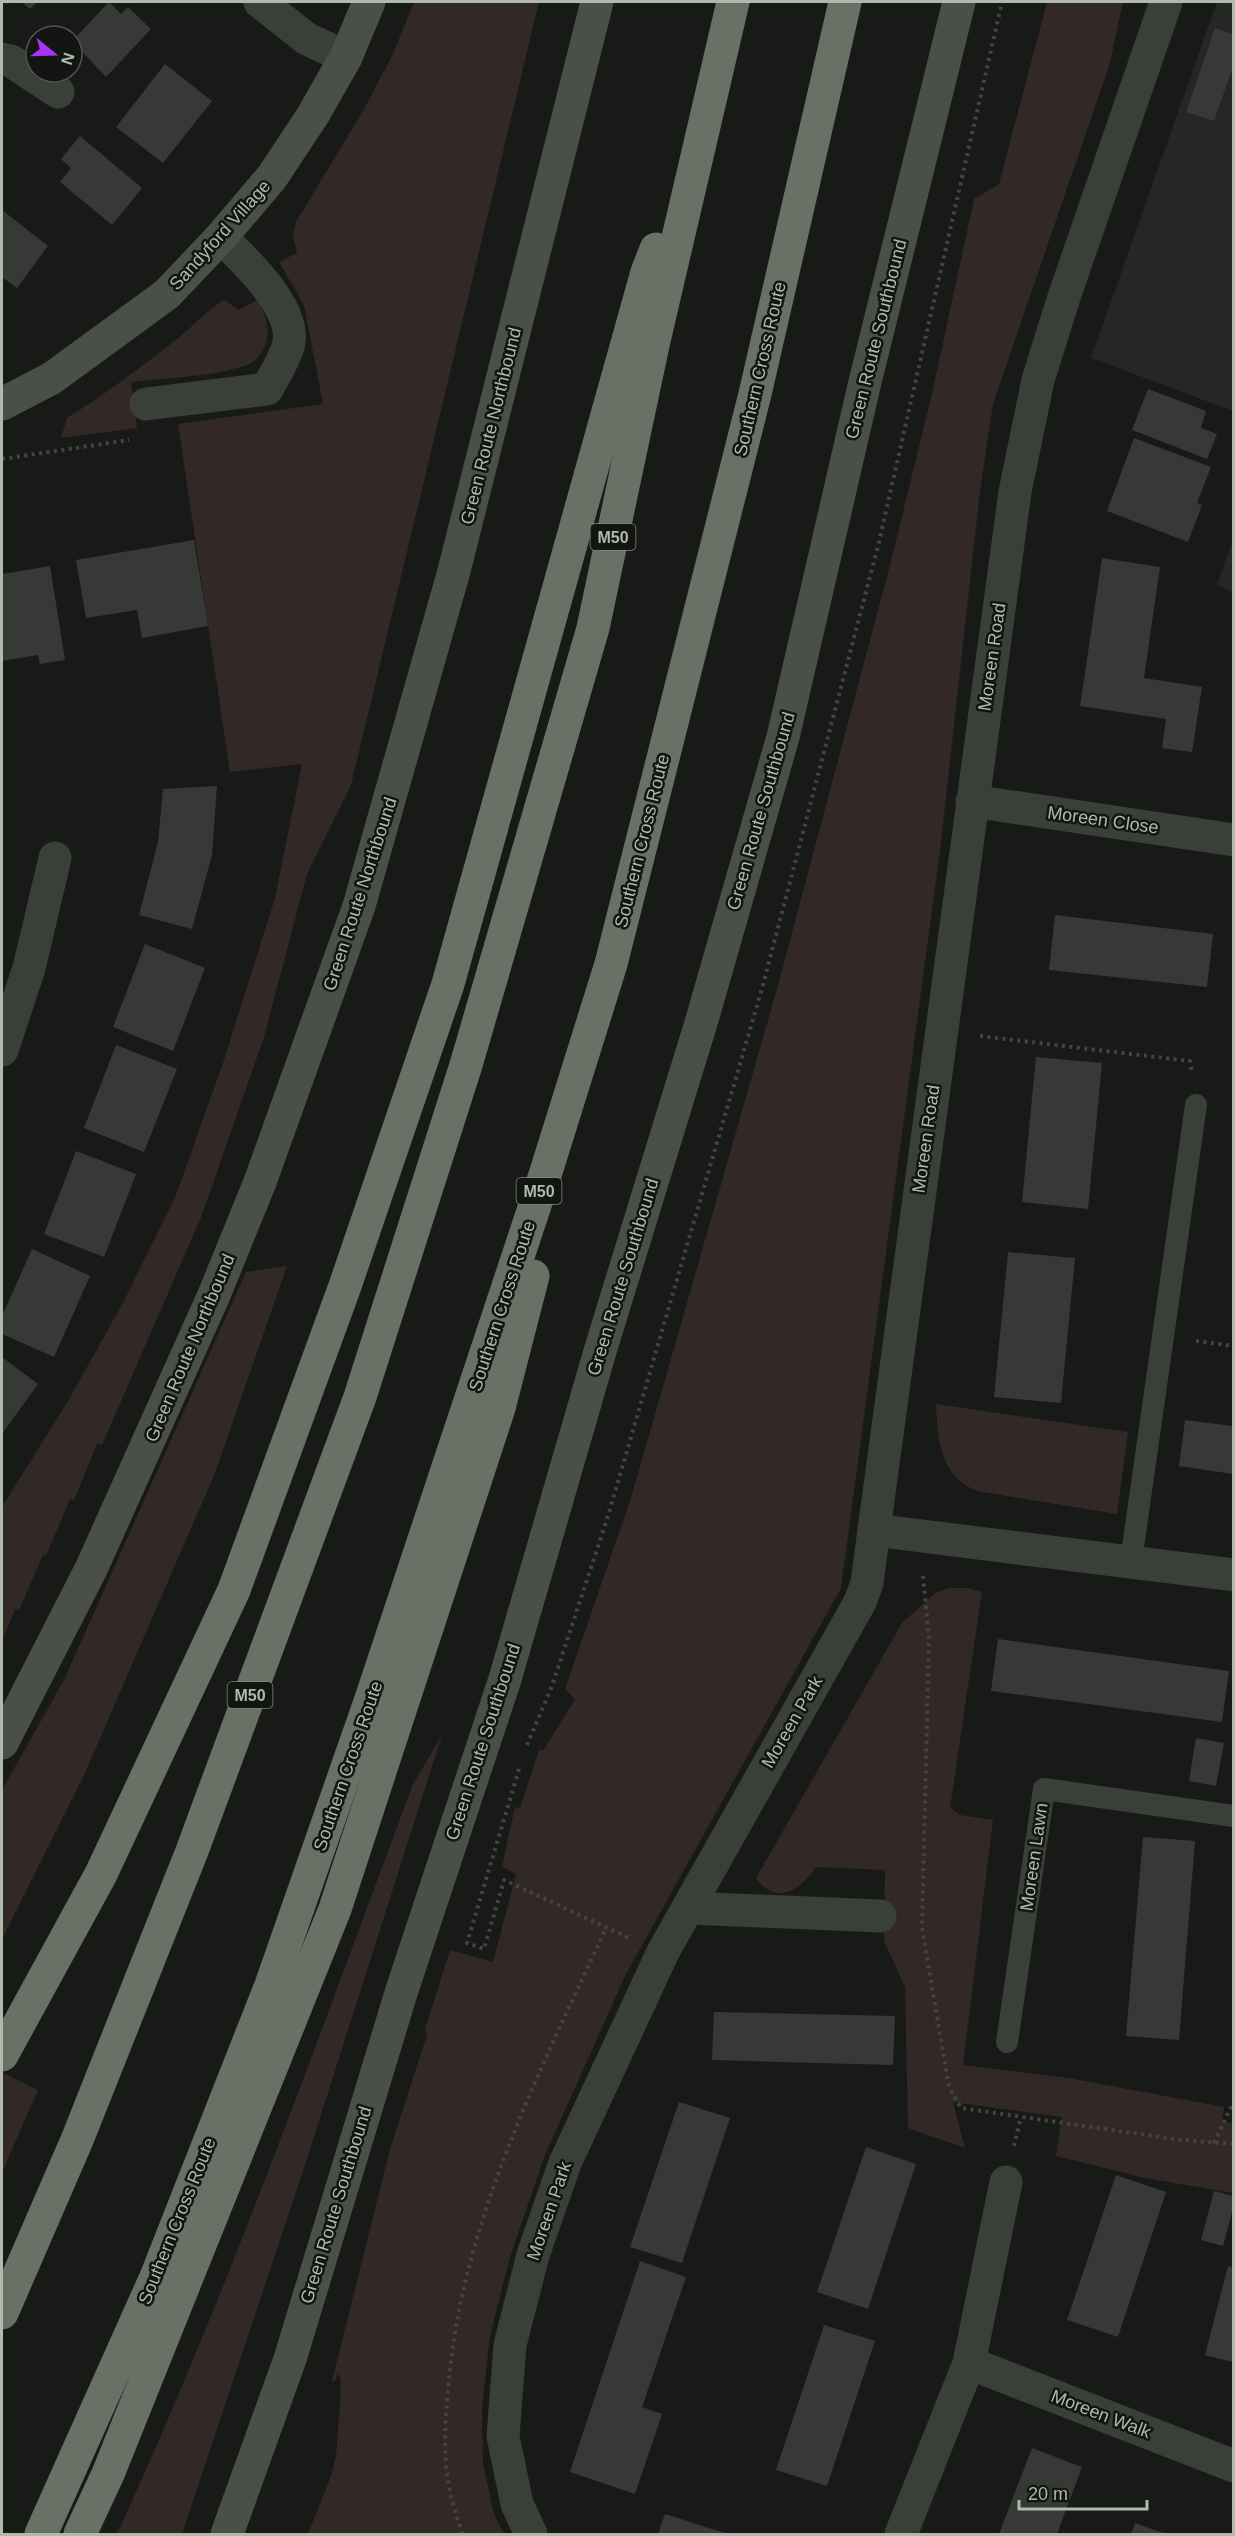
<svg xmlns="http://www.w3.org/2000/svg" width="1235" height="2536" font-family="Arial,sans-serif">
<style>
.built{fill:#242724}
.green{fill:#322828}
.building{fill:#363935}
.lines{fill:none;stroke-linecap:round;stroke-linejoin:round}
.path{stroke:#42463f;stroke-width:4;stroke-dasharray:3 4.5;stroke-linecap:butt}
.lane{stroke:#3a3f39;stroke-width:22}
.street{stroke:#3a3f39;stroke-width:33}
.secondary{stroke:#4a4f47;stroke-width:33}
.highway{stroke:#697065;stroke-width:33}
.labels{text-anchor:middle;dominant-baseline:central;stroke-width:5;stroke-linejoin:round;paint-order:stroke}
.shield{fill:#131513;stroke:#81887d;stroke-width:1.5}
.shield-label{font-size:16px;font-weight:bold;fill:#b0baaa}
.street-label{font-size:18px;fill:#b0baaa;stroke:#131513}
</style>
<rect width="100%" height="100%" fill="#181a18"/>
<g class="built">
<path d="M1217 2H1233V411L1091 358Z"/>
<path d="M1233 540V593L1217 584Z"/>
</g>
<g class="green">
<path d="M414 2H539L351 785 307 874 264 1037 202 1215 102 1445 97 1444 74 1500 70 1499 46 1556 43 1555 19 1610 15 1609 2 1642V1507L68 1401 124 1301 176 1195 223 1063 275 898 302 764 230 772 178 424 323 404 304 305 279 262 297 253 293 235 296 222 363 111 392 56Z"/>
<path d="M1047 2H1123L1110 63 993 404 980 491 941 843 841 1588 625 1976 545 2155 510 2257 490 2336 482 2407 483 2464 494 2514 504 2534H308L331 2476 336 2456 340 2404 341 2380 338 2373 335 2381H332L390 2149 427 2035 425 2029 450 1950 493 1962 516 1874 502 1867 515 1807 520 1808 539 1750 543 1751 575 1699 565 1689 631 1498 777 989 890 565 932 394 974 199 999 184Z"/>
<path d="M224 300 239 310 257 300C269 319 274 342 255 360 240 375 156 379 131 382L137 428 61 438 67 418C106 394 141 367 177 339 193 326 206 311 224 300Z"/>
<path d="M287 1266 215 1473 85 1773 2 1939V1790L64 1680 246 1272Z"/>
<path d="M936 1404 1128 1432 1117 1514 977 1491C941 1477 937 1439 936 1404Z"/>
<path d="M948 1588H967L982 1592 950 1808 960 1815 993 1820 963 2065 1069 2078 1224 2107 1222 2122 1233 2123V2193L1145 2178 1056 2156 1062 2117 953 2102 965 2148 908 2128 905 1987 884 1941 885 1870 816 1867C801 1889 777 1907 756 1878L902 1623 935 1593Z"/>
<path d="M442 1735 304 2168 182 2534H117C229 2290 319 2036 413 1784Z"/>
<path d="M3 2073 38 2090 2 2172V2075Z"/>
</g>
<g class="building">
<path d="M22 2H37L30 9Z"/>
<path d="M109 2 121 14 128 7 151 29 106 77 72 41Z"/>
<path d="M1215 28 1233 34V67L1214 121 1186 112Z"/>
<path d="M165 64 212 101 163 163 116 127Z"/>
<path d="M80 136 142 188 112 225 60 182 71 168 61 159Z"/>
<path d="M2 210 48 246 17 288 2 277Z"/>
<path d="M1148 389 1206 411 1201 428 1217 434 1207 459 1132 430Z"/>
<path d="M1134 438 1211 467 1197 503 1202 505 1188 542 1107 511Z"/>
<path d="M194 540 208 626 142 638 137 610 86 618 76 560Z"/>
<path d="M1102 558 1160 567 1144 678 1202 687 1192 752 1162 748 1166 719 1080 706Z"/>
<path d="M50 566 65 660 40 664 38 655 2 661V574Z"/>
<path d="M217 786 212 855 192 929 139 915 158 842 163 789Z"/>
<path d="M1055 915 1213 934 1207 987 1049 970Z"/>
<path d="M145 944 205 968 173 1051 113 1027Z"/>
<path d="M116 1045 177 1069 144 1152 84 1128Z"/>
<path d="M1036 1057 1102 1063 1088 1209 1022 1202Z"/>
<path d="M76 1151 136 1174 104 1257 44 1234Z"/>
<path d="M32 1249 90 1276 54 1357 2 1334V1316Z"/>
<path d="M1008 1252 1075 1258 1061 1403 994 1397Z"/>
<path d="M2 1357 38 1384 2 1434Z"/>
<path d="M1185 1420 1233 1426V1474L1179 1466Z"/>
<path d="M998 1639 1229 1671 1222 1722 991 1691Z"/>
<path d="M1196 1738 1224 1743 1216 1786 1189 1781Z"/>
<path d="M1143 1837 1195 1841 1179 2040 1126 2036Z"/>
<path d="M714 2012 895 2016 893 2065 712 2060Z"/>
<path d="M679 2102 730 2118 682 2263 630 2247Z"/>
<path d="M866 2147 916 2164 868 2309 817 2292Z"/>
<path d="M1116 2175 1166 2192 1118 2337 1067 2320Z"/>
<path d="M1214 2191 1233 2196V2208L1223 2246 1201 2240Z"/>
<path d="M640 2261 686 2277 642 2407 662 2414 635 2494 570 2472Z"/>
<path d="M1228 2266 1233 2268V2362L1205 2355Z"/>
<path d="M824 2325 875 2341 827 2486 776 2470Z"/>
<path d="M1032 2448 1082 2467 1057 2534H999Z"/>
<path d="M665 2514 728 2534H658Z"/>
<path d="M1135 2523 1166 2534H1131Z"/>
</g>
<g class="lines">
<g class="path">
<path d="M2 459 129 440"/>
<path d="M980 1036 1190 1061 1192 1072"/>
<path d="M1196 1341 1234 1346"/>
<path d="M923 1576 929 1638 922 1928 949 2087 961 2108 1181 2140 1234 2144"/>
<path d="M527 1745 552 1686 608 1516 763 985 878 546 1002 2"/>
<path d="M519 1769 467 1943 484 1949 504 1880 629 1938"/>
<path d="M1214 2143 1234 2101"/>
<path d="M1014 2146 1021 2117"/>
<path d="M462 2534C458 2519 451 2502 449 2486 443 2455 445 2422 448 2391 460 2227 538 2075 606 1928"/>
</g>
<g class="lane">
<path d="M1131 1561 1196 1105"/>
<path d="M1007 2042 1044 1789 1234 1816"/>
</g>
<g class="street">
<path d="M260 2 307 39 346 57"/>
<path d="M1166 2 1064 297 1038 380 1015 492 874 1530 1234 1575"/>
<path d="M2 59 11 61 58 92"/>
<path d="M146 404 267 389C274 376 283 362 288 347 299 310 244 260 221 237"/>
<path d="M972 801 1234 840"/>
<path d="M2 1050 29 968 55 858"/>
<path d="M688 1908 880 1916"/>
<path d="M969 2363 1234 2466"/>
<path d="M531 2534 517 2504 503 2436 510 2345 533 2255 565 2163 663 1952 860 1602 867 1583 874 1530"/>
<path d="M901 2534 969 2363 1006 2182"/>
</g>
<g class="secondary">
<path d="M2 404 52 378 167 294 221 237 272 177 313 115 346 57 369 2"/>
<path d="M2 1743 91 1569 214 1295 260 1182 359 906 454 571 597 2"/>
<path d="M227 2534 290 2359 401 1993 505 1679 601 1348 701 1023 783 737 864 386 959 2"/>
</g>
<g class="highway">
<path d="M2 2055 101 1874 234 1590 345 1286 448 984 647 272 656 249"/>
<path d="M2 2313 77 2140 192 1851 360 1397 466 1065 593 628 653 345 733 2"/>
<path d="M41 2534 156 2277 271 1985 371 1699 545 1175 611 964 755 394 845 2"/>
<path d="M80 2534 108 2474 335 1909 499 1408 533 1276"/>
</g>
</g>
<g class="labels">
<g class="shield">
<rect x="590.5" y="524" width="45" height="26" rx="4.5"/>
<rect x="516.5" y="1178" width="45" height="26" rx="4.5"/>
<rect x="227.5" y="1682" width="45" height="26" rx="4.5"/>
</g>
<g class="shield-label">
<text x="613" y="537">M50</text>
<text x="539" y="1191">M50</text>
<text x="250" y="1695">M50</text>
</g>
<g class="street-label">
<text transform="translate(220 235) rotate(-48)">Sandyford Village</text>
<text transform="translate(876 339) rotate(-76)">Green Route Southbound</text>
<text transform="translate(760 369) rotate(-77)">Southern Cross Route</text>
<text transform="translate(491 426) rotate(-76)">Green Route Northbound</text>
<text transform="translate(992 657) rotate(-82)">Moreen Road</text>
<text transform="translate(761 811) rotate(-74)">Green Route Southbound</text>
<text transform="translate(1103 820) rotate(8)">Moreen Close</text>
<text transform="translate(642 841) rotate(-76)">Southern Cross Route</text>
<text transform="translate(360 894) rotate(-72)">Green Route Northbound</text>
<text transform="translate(926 1139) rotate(-82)">Moreen Road</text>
<text transform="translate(623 1277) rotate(-73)">Green Route Southbound</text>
<text transform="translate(502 1306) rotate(-72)">Southern Cross Route</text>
<text transform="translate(190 1348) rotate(-67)">Green Route Northbound</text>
<text transform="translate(792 1722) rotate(-60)">Moreen Park</text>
<text transform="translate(483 1742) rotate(-72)">Green Route Southbound</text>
<text transform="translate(348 1766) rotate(-71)">Southern Cross Route</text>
<text transform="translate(1034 1857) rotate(-82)">Moreen Lawn</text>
<text transform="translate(336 2205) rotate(-73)">Green Route Southbound</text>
<text transform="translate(549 2211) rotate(-71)">Moreen Park</text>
<text transform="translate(177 2221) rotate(-68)">Southern Cross Route</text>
<text transform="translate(1101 2414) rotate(21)">Moreen Walk</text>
</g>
</g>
<rect width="1235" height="2536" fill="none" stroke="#b0baaa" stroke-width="6"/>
<g transform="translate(54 54) rotate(109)"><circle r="28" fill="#131513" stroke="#52574f" stroke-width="1.5"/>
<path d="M0-4.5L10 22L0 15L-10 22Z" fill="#a435f5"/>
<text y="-9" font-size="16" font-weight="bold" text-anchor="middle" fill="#b0baaa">N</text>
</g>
<path d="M1019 2500v9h128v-9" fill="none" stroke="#b0baaa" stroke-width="3"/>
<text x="1028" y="2500" font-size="18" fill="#b0baaa" stroke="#131513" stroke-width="4.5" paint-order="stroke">20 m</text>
</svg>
